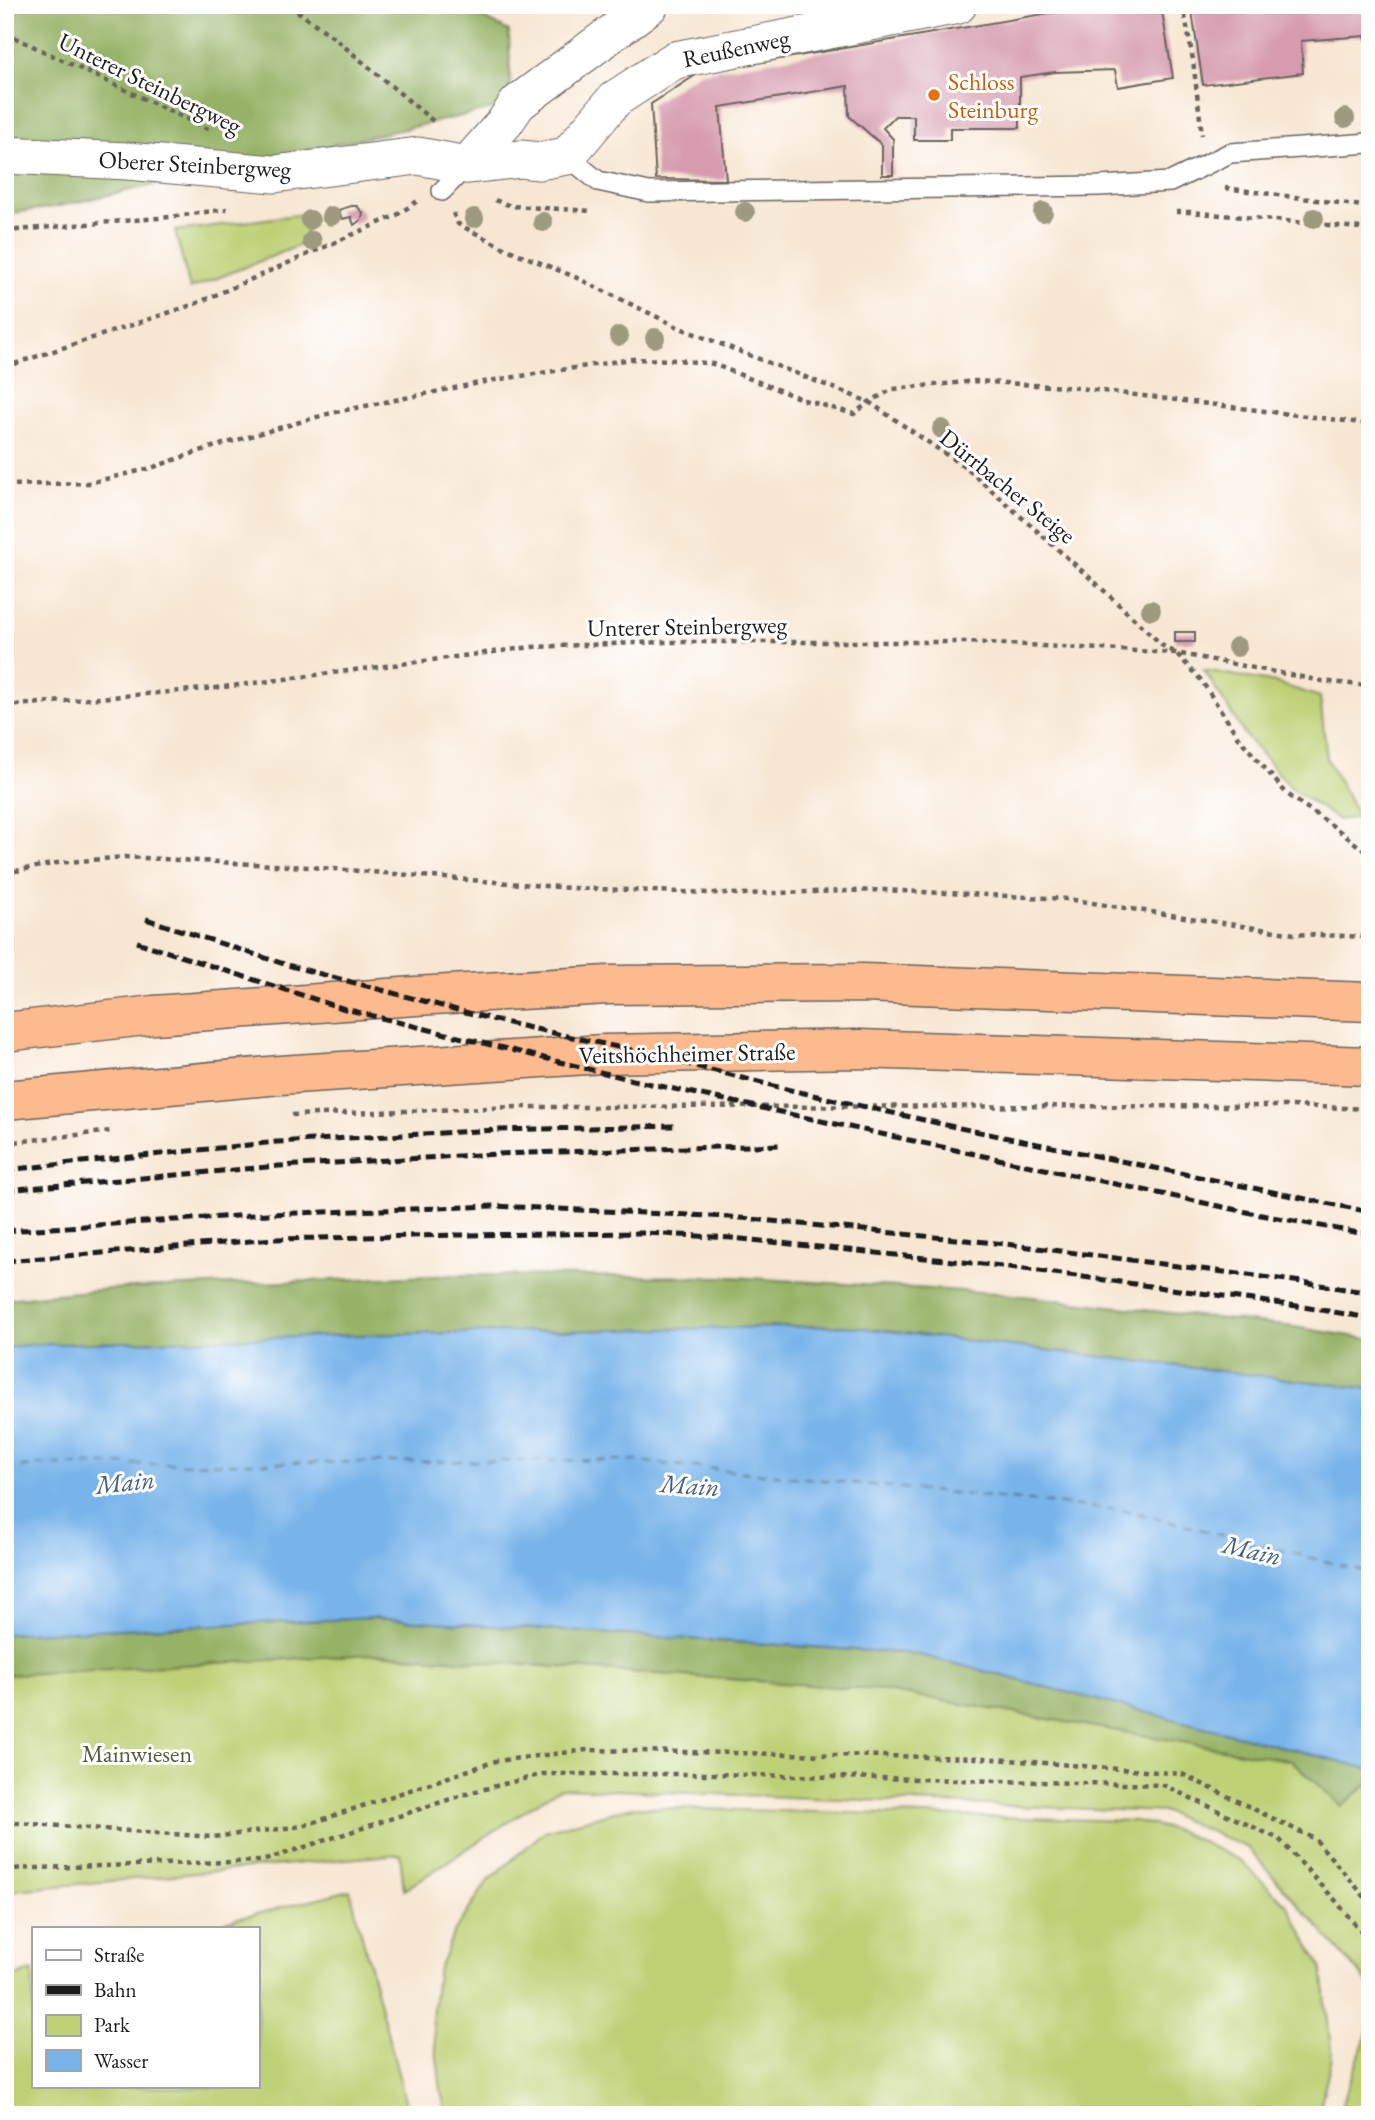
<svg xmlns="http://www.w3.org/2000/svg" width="1375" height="2120" font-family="'EB Garamond',serif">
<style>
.green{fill:#bdd074;stroke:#6c7648;stroke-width:2}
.forest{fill:#96b266;stroke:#596741;stroke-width:2}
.water{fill:#78b4ea;stroke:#4a6883;stroke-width:2}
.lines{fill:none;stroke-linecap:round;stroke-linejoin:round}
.ferry{stroke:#456079;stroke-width:2;stroke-dasharray:9 7;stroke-linecap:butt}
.building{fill:#d69bae}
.service-casing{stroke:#69635c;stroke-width:22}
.minor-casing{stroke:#69635c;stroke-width:39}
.trunk-casing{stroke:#69635c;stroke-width:41}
.path{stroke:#69635c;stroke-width:4.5;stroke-dasharray:5 5;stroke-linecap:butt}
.service{stroke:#fff;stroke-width:19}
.minor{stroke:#fff;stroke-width:37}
.trunk{stroke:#fcba8e;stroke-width:38}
.rail{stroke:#1c1c1c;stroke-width:5;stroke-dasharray:10 5;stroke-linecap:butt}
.tree{fill:#9d9a7f}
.food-dot{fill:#e8710a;stroke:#fff;stroke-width:2.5}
.labels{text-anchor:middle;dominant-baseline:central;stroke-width:6;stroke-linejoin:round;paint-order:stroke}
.street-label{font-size:24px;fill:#1c1c1c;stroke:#fff}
.food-label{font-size:24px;fill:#c56008;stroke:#fff;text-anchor:start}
.park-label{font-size:24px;fill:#545b3b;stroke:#fff}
.water-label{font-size:26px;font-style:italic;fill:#456079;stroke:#fff}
</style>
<rect width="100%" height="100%" fill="#fff"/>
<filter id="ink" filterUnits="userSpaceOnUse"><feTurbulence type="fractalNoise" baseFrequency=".0143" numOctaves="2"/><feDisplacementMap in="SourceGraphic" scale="14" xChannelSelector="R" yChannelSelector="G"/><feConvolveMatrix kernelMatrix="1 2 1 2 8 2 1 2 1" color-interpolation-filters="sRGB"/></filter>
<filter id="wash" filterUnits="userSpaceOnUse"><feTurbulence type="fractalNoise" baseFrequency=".00686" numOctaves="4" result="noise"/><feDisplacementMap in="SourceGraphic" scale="28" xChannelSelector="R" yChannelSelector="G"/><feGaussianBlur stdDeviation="1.57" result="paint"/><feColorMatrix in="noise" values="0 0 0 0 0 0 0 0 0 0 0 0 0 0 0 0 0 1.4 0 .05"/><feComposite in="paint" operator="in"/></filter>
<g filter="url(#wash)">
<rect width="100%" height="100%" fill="#f7e6d2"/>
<g class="green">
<path d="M303 214 308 242 190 289 175 231Z"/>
<path d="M1204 670 1276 683 1320 697 1327 759 1358 817 1339 820 1292 789 1245 735Z"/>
<path d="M374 1618 916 1654 1370 1769V1985L1248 1848 1165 1812 560 1788 404 1890 400 1854 5 1891V1634Z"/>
<path d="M632 1807 1136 1821 1179 1831 1241 1861 1287 1905 1322 1968 1332 2058 1318 2115H446L441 2090 432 2018 437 1974 453 1934 488 1881 545 1831Z"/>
<path d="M350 1890 409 2115H5V1979L33 1971V2087H257V1929H197Z"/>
<path d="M1370 2025V2115H1338Z"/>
</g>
<g class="forest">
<path d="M5 5H459L509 31 511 105 55 207 5 214Z"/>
<path d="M457 1275 732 1277 997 1293 1294 1327 1370 1339V1389L846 1326 396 1334 26 1345 5 1348V1299L109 1289Z"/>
<path d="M374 1618 916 1654 1370 1769V1783L1341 1806 1292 1761 880 1690 375 1654 5 1675V1634Z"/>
</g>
<path class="water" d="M846 1326 1370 1389V1769L916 1654 374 1618 5 1634V1348L26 1345 396 1334Z"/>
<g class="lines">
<path class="ferry" d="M5 1470 38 1465 625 1460 1129 1511 1370 1573"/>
</g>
<g id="blocks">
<g class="building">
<path d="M1096 5H1161L1173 78 1118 87 1115 70 1055 72 1020 77V128H950V140H914V116H895L883 128 893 139V175H882V145L849 116 848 86 720 107 726 180 656 179 651 104 699 73Z"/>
<path d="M1191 5H1370V56L1365 36 1301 41 1303 73 1203 85Z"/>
<path d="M351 206H357L363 213 362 219 354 225 351 217 342 219 338 210Z"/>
<rect x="1175" y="632" width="20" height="10"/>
</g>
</g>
</g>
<g filter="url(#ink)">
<use href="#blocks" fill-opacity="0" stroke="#69635c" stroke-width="2"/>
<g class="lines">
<defs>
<g id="service">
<path d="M567 156 598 181 649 192 1099 186 1170 182 1230 153 1370 143"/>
<path d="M442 191 467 165"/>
</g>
<g id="minor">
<path d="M5 155 127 161 274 174 418 156 467 165 521 159 539 161 567 156 615 99 675 60 958 5"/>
<path d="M467 165 505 122 518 103 650 5"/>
</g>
<g id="trunk">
<path d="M5 1032 154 1015 415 996 608 985 863 983 1370 1002"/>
<path d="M5 1100 280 1075 603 1054 859 1049 1370 1066"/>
</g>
</defs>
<use href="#service" class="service-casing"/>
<use href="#minor" class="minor-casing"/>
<use href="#trunk" class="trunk-casing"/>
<g class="path">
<path d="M289 5 333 37 433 121"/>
<path d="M1183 5 1193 60 1202 135"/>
<path d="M5 33 210 130"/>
<path d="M1225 188 1370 207"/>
<path d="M495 200 511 206 593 211"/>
<path d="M1176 212H1190L1370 229"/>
<path d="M453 213 458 224 504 248 575 277 680 328 869 402 966 468 1098 585 1163 646 1176 653 1201 680 1238 737 1287 794 1333 826 1370 855"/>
<path d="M5 231 170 217 227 209"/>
<path d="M5 367 195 304 397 215 419 200"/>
<path d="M5 485 89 483 151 468 206 449 331 413 489 381 632 359 678 360 713 364 804 400 854 414 869 402 893 389 976 381 1079 388 1370 424"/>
<path d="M5 706 216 688 532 647 663 642H968L1176 653 1322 681 1370 686"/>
<path d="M5 873 57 863 125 857 309 867 570 888 739 894 884 890 1067 899 1294 934 1370 937"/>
<path d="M292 1115 517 1107 1293 1106 1370 1109"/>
<path d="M5 1143 112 1131"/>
<path d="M5 1822 213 1837 303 1826 496 1761 587 1750 983 1758 1182 1774 1315 1839 1370 1903"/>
<path d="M5 1869 262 1861 469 1793 543 1774H714L1163 1785 1279 1839 1336 1901 1370 1943"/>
</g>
<use href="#service" class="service"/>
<use href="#minor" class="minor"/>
<use href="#trunk" class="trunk"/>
<g class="rail">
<path d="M146 919 287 965 499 1021 640 1052 786 1089 955 1127 1370 1212"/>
<path d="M137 942 345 1009 633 1080 909 1140 1256 1214 1370 1235"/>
<path d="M5 1170 277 1142 496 1130 675 1126"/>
<path d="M5 1190 279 1166 496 1154 782 1145"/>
<path d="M5 1231 268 1214 495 1206 730 1217 1006 1244 1302 1282 1370 1293"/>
<path d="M5 1261 274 1239 459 1235 645 1233 732 1238 1002 1266 1297 1306 1370 1318"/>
</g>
</g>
<g class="tree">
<circle cx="1345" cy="118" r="10"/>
<circle cx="745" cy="212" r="10"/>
<circle cx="1043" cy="212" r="10"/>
<circle cx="331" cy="216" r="10"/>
<circle cx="474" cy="218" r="10"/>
<circle cx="1314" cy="218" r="10"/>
<circle cx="310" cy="220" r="10"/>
<circle cx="543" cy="222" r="10"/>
<circle cx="312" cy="241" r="10"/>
<circle cx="619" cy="336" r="10"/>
<circle cx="655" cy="338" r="10"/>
<circle cx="942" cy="429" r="10"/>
<circle cx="1151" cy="610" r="10"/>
<circle cx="1237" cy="647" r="10"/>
</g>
</g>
<circle class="food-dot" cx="934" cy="95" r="7"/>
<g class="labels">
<g class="street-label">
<text transform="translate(736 48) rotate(-12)">Reußenweg</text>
<text transform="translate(150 83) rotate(26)">Unterer Steinbergweg</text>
<text transform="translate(195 164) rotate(3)">Oberer Steinbergweg</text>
<text transform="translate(1008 486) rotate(39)">Dürrbacher Steige</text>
<text transform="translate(687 626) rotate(-1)">Unterer Steinbergweg</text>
<text transform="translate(687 1053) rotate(-1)">Veitshöchheimer Straße</text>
</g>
<g class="food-label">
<text x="948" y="81">Schloss<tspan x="948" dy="28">Steinburg</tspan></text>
</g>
<g class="park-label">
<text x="137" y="1753">Mainwiesen</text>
</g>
<g class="water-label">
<text transform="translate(125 1482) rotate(-6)">Main</text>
<text transform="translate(690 1485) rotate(4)">Main</text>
<text transform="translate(1252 1550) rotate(13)">Main</text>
</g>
</g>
<rect width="1375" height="2120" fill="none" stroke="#fff" stroke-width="28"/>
<rect x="32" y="1927" width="228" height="161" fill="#ffffff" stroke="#a4a4a4" stroke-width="2"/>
<rect x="46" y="1950" width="35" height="10" fill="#ffffff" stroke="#a4a4a4" stroke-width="2"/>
<text x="94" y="1962" font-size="21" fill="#1c1c1c">Straße</text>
<rect x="46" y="1985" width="35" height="10" fill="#1c1c1c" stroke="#a4a4a4" stroke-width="2"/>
<text x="94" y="1997" font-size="21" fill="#1c1c1c">Bahn</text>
<rect x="46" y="2015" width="35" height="21" fill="#bdd074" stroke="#a4a4a4" stroke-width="2"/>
<text x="94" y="2032" font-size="21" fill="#1c1c1c">Park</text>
<rect x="46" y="2050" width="35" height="21" fill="#78b4ea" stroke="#a4a4a4" stroke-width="2"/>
<text x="94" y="2068" font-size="21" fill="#1c1c1c">Wasser</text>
</svg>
